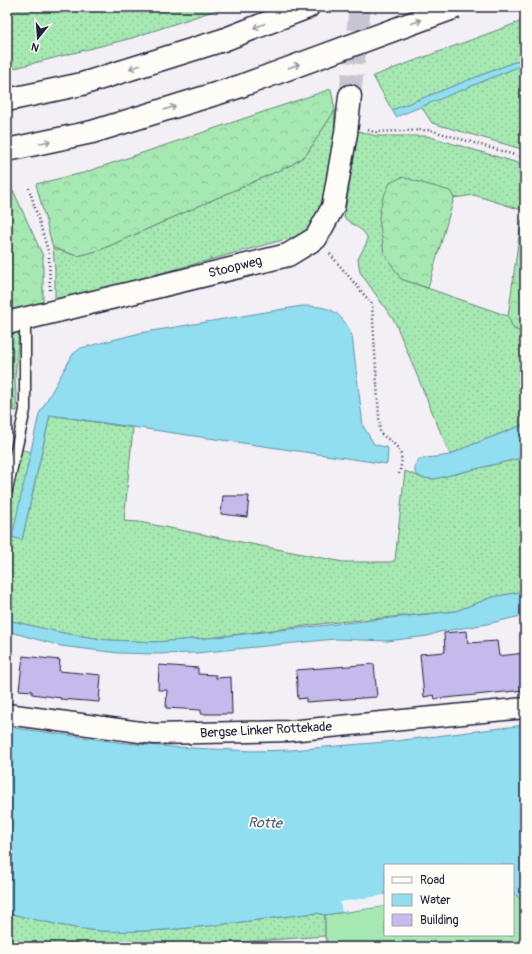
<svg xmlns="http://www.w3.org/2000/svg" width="532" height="954" font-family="Pangolin,sans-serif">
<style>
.grass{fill:url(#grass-dots);stroke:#648576}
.forest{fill:url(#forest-crowns);stroke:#648576}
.pitch{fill:#a6e8b2;stroke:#648576}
.water{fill:#91def0;stroke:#6593a8}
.pier{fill:#f2eff5}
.building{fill:#c4baec;stroke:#22223b}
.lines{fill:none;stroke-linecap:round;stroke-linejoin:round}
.tertiary-tunnel{stroke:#c8c6d0;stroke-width:22;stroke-dasharray:22 11;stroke-linecap:butt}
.service-casing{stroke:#22223b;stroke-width:13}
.minor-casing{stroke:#22223b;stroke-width:23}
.tertiary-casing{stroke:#22223b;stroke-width:25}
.motorway-casing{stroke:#22223b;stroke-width:25}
.path{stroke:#22223b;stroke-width:2.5;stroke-dasharray:1 3;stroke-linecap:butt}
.service{stroke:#fdfcf7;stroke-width:10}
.minor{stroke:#fdfcf7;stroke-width:20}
.tertiary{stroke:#fdfcf7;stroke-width:22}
.motorway{stroke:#fdfcf7;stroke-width:22}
.motorway-bridge-casing{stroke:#22223b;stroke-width:25;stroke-linecap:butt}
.motorway-bridge{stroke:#fdfcf7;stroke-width:22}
.oneway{stroke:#9a9aa2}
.labels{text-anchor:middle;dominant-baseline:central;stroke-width:3.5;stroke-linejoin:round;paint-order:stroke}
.street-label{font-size:13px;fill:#22223b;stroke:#fdfcf7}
.water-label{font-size:14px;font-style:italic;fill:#435a71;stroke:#fdfcf7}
</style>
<defs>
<pattern id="grass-dots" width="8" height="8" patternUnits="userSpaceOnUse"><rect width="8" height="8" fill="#a6e8b2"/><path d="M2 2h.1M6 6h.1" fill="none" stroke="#8fc79a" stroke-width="1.8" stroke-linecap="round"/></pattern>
<pattern id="forest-crowns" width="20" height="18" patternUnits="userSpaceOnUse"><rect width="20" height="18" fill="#a6e8b2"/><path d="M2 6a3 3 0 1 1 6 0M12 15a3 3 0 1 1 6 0" fill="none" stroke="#8fc79a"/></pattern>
</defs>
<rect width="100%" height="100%" fill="#f2eff5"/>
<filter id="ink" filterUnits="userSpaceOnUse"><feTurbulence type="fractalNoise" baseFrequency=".025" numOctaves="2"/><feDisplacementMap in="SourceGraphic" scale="8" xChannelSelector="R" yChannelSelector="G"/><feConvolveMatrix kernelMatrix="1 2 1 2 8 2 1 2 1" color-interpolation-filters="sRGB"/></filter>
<g filter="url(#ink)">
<g class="grass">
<path d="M7 7H225L132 38 7 70Z"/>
<path d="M525 20V58L392 110 373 76Z"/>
<path d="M525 64V150L432 123 421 106Z"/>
<path d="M335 110 334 147 321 207 311 224 301 235 55 302V269L53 248 78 256 100 250 291 165 306 155Z"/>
<path d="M358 131 376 136H427L525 165V211L474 195 454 198 450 191 401 279 508 316 513 328 525 334V424L464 448 450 455 395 322 360 272 358 259 367 242V237L364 232 344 218Z"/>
<path d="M19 331 15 379 17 411 7 410V332Z"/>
<path d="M50 415 133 428 124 521 139 522 343 562H391L395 560 405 471 422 478 434 479 525 457V591L493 597 456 611 328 623 208 638 156 642 109 640 63 633 7 620V446L31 452 13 537 22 540Z"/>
<path d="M7 913C38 920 70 929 102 931 175 934 246 920 317 913L325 915V936L171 947H7Z"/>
</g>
<g class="forest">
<path d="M331 89 335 110 306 155 291 165 100 250 78 256 53 248 36 184 83 173Z"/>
<path d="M402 177 450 191 454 198 428 288 401 279 384 253 379 218 382 200 390 183Z"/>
<path d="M13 190 43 256V305L7 314V191Z"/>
<path d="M525 216V334L513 328 508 316 521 222Z"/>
</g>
<path class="pitch" d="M513 892 525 904V947H329L325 936V915L385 906V935H513Z"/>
<g class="water">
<path d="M525 58V64L396 117 392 110Z"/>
<path d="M302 306C329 306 341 310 352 336L363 426 374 444 388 448 387 464 50 415 22 540 12 537 39 414 73 354 81 348 140 333Z"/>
<path d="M525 424V457L434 479 422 478 415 473V465L419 459 450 455 464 448Z"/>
<path d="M525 591V615L487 624 439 632 428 636 387 641 335 639 196 653 156 654 118 653 61 646 7 631V620L63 633 109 640 156 642 208 638 456 611 493 597Z"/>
<path d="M525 725V904L513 892V865H385V906L325 915 317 913C246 920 175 934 102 931 70 929 39 920 7 913V727L125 743 172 747 253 751 291 750 396 741Z"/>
</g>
<path class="pier" d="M385 895V906L342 912 340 902Z"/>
<g class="building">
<path d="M223 496H249L247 517 221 514Z"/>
<path d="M467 631 468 643 497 641 499 656 525 653V690L435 699 434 695 424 697 420 654 445 652 444 633Z"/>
<path d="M23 656 60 660 59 671 101 675 99 702 60 699 61 698 32 694V691L19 690Z"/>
<path d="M374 664 377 697 306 702V698L298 699 296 670Z"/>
<path d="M159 665 198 668V674L216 675V678L231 677 232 714H201V710L166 708 167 690H158Z"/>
</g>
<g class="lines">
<path class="tertiary-tunnel" d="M350 96 360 7"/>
<defs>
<path id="service" d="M7 490 25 410V319"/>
<path id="minor" d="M7 714 155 734 289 731 525 708"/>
<path id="tertiary" d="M7 323 288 255 316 238 333 207 346 133 350 96"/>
<path id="motorway" d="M7 100 82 84 223 40 308 7"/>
</defs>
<use href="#service" class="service-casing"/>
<use href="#minor" class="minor-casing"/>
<use href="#tertiary" class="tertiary-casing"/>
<use href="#motorway" class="motorway-casing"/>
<g class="path">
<path d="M368 130 374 132 430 130 525 158"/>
<path d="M29 188 49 254 50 291"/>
<path d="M330 254 372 304 380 433C398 447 406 450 399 474"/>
<path d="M7 943 23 947"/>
</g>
<use href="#service" class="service"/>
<use href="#minor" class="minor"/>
<use href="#tertiary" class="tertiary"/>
<use href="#motorway" class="motorway"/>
<defs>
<path id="motorway-bridge" d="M7 150 92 132 238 87 456 7"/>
</defs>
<use href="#motorway-bridge" class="motorway-bridge-casing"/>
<use href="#motorway-bridge" class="motorway-bridge"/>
</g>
<defs><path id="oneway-shaft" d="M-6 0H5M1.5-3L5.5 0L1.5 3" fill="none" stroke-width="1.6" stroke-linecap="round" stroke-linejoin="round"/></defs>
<g class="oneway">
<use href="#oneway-shaft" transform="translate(416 22) rotate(-20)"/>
<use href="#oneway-shaft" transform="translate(259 26) rotate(159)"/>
<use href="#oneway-shaft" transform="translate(294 66) rotate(-20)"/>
<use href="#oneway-shaft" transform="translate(135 67) rotate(163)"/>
<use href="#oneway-shaft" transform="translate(170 108) rotate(-17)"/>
<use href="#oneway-shaft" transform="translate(45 142) rotate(-12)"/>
</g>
</g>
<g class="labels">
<g class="street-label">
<text transform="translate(235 267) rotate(-14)">Stoopweg</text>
<text transform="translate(266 730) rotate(-3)">Bergse Linker Rottekade</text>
</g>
<g class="water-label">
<text transform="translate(265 823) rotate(2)">Rotte</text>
</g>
</g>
<rect width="532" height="954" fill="none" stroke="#fdfcf7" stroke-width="24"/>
<rect x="12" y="12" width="508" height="930" fill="none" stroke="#22223b" stroke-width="1.5" filter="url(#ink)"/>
<rect x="384" y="864" width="130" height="72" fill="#fdfcf7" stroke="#a5a5ac"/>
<rect x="392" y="877" width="20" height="6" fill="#fdfcf7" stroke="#a5a5ac"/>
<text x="420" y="884" font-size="12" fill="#22223b">Road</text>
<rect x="392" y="894" width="20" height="12" fill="#91def0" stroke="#a5a5ac"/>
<text x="420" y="904" font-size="12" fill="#22223b">Water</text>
<rect x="392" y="914" width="20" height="12" fill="#c4baec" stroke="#a5a5ac"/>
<text x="420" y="924" font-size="12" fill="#22223b">Building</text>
<g transform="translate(38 38) rotate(197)" stroke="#fdfcf7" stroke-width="3" paint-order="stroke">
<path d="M0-3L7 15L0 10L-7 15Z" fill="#22223b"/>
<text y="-6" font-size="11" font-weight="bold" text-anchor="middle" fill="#22223b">N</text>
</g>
</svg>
